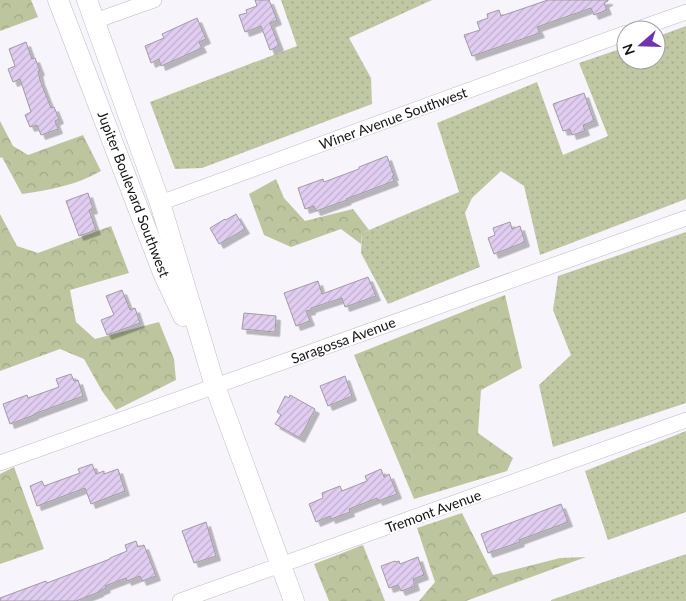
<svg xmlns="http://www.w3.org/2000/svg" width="686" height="601" font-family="Lato,sans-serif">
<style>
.grass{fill:url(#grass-dots)}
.forest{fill:url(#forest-crowns)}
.building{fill:url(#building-hatch);stroke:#9f9ba2;filter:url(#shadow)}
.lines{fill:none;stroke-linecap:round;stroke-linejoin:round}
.minor-casing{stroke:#bebac1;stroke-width:16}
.tertiary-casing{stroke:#bebac1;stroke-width:21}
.minor{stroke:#fff;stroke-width:15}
.tertiary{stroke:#fff;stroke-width:20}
.labels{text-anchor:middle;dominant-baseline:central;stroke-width:4;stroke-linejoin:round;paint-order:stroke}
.street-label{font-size:14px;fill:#100f11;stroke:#fff}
</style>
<defs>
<pattern id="grass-dots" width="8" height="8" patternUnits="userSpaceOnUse" patternTransform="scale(1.25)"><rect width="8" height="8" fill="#c0c7a3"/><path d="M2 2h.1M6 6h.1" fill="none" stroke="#a4aa8b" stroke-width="1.8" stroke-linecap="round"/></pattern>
<pattern id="forest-crowns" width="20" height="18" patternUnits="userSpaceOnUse" patternTransform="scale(1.25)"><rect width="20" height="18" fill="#bdc59e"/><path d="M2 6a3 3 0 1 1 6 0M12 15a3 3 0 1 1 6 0" fill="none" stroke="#a1a887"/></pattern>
<pattern id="building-hatch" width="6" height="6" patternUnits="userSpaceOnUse" patternTransform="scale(1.25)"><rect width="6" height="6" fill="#e1cdf1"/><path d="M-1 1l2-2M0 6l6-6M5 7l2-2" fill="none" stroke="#c0afce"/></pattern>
<filter id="shadow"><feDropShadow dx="4.5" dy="4.5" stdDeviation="0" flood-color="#0004"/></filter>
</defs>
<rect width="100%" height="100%" fill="#f8f4fc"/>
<g class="grass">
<path d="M281 0H432L349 38 371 78 372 104 202 168 175 169 150 102 297 46Z"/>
<path d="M686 26V199L540 255 524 186 501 171 472 198 465 213 480 267 388 304 361 253 362 233 459 192 437 123 537 82 563 155 608 136 579 63 626 47V60H656V37Z"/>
<path d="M686 232V403L553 447 539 385 571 355 553 310 558 276Z"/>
<path d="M686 431V512L608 540 585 471Z"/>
<path d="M686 554V601H551V600Z"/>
</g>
<g class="forest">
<path d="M0 0H31L38 17 0 31Z"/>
<path d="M0 121 13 146 28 155 83 135 101 171C77 185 49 190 22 194L2 157 0 158Z"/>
<path d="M276 179 284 198 305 221 353 209 369 230 362 233 361 244 341 229 291 247 264 235 249 194Z"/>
<path d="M0 214 17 246 38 253 111 226 129 273 70 290 76 322 95 339 159 322 174 359 176 380 116 410 102 391 84 359 60 349 0 371Z"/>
<path d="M505 295 522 368 481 390 478 433 513 458 507 471 414 499 354 355Z"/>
<path d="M14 467 44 549 0 564V474Z"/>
<path d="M462 513 493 575 560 558 586 557 466 601H419L435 582 417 528Z"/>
<path d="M363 545 385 601H329L314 564Z"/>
</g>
<g class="building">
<path d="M255 0H269L277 20 270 23 279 46 270 50 261 26 245 32 239 15 247 13 246 10 257 6Z"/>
<path d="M548 0H608V1L604 3 607 10 594 15 591 8 537 27 540 33 472 56 464 35 480 30 477 22 488 18 487 14 499 10 501 16Z"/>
<path d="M197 18 206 39 199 42 202 48 161 66 159 59 151 63 145 46 164 38 162 34Z"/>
<path d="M26 42 32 59 35 58 40 71H38L40 80 51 108 54 107 59 119 55 121 58 129 41 135 37 125 30 127 25 115 31 112 20 79 13 82 8 69 15 66 9 49Z"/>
<path d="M584 93 594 121 583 125 585 131 572 135 570 129 563 131 553 104Z"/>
<path d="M387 156 394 176H392L394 181 346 199 347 200 316 211 314 206 305 209 298 188 323 179 324 182 359 169V167Z"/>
<path d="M88 193 93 209 89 210 96 230 79 236 66 201Z"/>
<path d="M236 214 245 229 219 244 210 228 225 219 226 220Z"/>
<path d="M510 222 512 229 520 226 525 242 494 254 488 238 495 235 493 228Z"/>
<path d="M368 277 376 296 345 307 342 298 311 308V310L306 311 310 321 296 326 284 293 318 281 322 294Z"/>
<path d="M122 290 130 310 135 308 140 323 107 335 101 320 114 315 106 296Z"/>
<path d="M244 313 276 316 275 332 242 329Z"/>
<path d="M71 374 74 381 78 380 83 396 34 414V415L10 424 3 404 27 395 28 398 59 387 56 379Z"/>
<path d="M345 376 352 396 328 406 320 386Z"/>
<path d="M290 395 315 409 300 438 275 424 281 415 277 412 285 396 289 398Z"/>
<path d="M92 464 96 474 104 471V474L118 469 125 491 91 504 85 488 37 506 30 486 42 481 44 486 80 473 78 469Z"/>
<path d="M381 469 384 477 389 474 397 494 378 501 377 498 349 509 350 512 331 519 330 516 316 522 309 504 323 498 322 493 340 486 342 491 367 481 365 476Z"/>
<path d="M561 504 568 522 519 540 520 542 488 553 481 534Z"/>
<path d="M206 522 216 556 194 563 182 531Z"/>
<path d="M136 541 138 547 144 545 156 576 142 581 140 576 127 581 126 578 105 586 106 588 99 591V592L76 601H0V598L46 581 47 583 110 559V558L127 551 125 545Z"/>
<path d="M418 557 424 575 413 579 415 586 401 591 398 585 389 588 381 566 395 561 396 562 399 561 400 564Z"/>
</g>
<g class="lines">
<defs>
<g id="minor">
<path d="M95 21 154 0"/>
<path d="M635 30 686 12"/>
<path d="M160 203 626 33"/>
<path d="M0 463 686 218"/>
<path d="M180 601 686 420"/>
</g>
<g id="tertiary">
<path d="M58 0 163 273 183 316"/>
<path d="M87 0 160 203 215 386 294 601"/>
</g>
</defs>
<use href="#minor" class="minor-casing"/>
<use href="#tertiary" class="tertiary-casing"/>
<use href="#minor" class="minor"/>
<use href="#tertiary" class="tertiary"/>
</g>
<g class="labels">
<g class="street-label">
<text transform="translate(393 118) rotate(-20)">Winer Avenue Southwest</text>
<text transform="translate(134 194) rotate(69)">Jupiter Boulevard Southwest</text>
<text transform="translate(343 340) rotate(-20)">Saragossa Avenue</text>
<text transform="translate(433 511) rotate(-20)">Tremont Avenue</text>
</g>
</g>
<g transform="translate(641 45) rotate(250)"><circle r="24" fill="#ffffff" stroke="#9f9fa0"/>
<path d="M0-4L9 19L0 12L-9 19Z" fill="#6f36ac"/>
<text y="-8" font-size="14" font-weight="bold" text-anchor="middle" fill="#100f11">N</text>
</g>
</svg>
